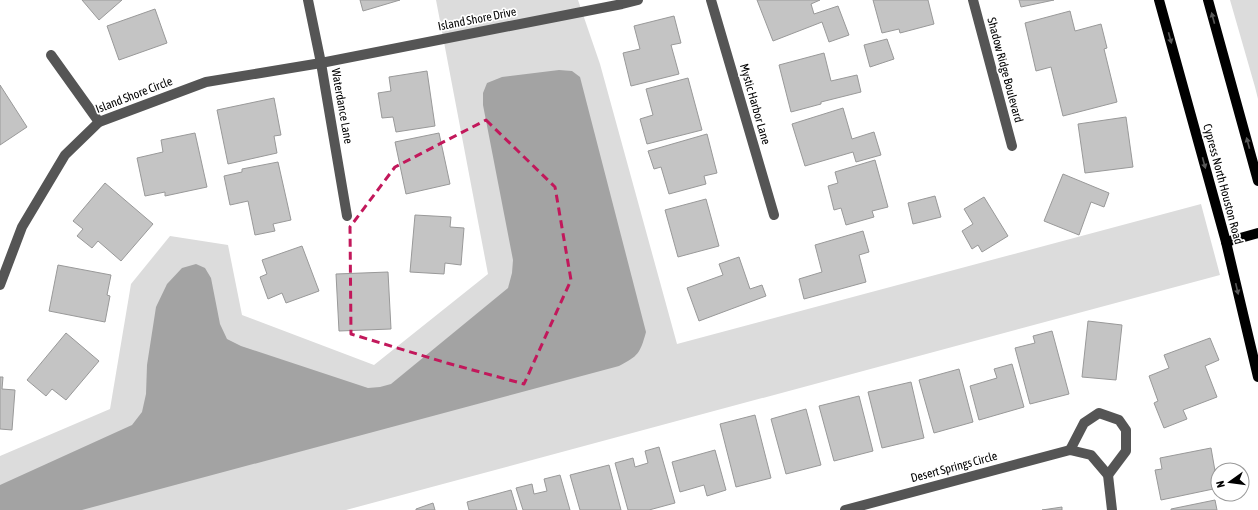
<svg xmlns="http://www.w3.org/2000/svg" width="1258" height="510" font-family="'Asap Condensed',sans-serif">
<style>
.green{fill:#dcdcdc}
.water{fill:#a3a3a3}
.building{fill:#c4c4c4;stroke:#999}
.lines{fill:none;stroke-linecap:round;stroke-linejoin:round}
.minor{stroke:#555;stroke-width:10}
.major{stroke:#000;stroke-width:10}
.oneway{fill:#595959}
.marked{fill:none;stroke:#c2185b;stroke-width:3;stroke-dasharray:8 5;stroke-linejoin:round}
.labels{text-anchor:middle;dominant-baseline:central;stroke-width:3.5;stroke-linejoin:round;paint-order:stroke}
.street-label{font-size:12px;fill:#000;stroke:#fff}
</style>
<rect width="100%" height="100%" fill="#fff"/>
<g class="green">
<path d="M436 0H578L600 64 677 344 1201 204 1220 275 346 510H0V456L110 409 131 284 170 236 228 245 242 315 374 365 488 274Z"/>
<path d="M1230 0H1258V99L1255 87Z"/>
</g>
<path class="water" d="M559 70 572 71 580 77 646 332C640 354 638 356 619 366L82 510H0V485L132 425 142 412 146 394 147 365 156 307 167 284 182 268 196 264 205 268 211 278 220 324 227 339 241 346 368 388 380 387 391 384 508 288 512 273 513 260 483 105V93L487 83 502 77Z"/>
<g class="building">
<path d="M82 0H122L99 20Z"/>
<path d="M360 0H400L363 11Z"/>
<path d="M757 0H820L811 4 814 14 838 6 849 35 829 42 822 22 773 41Z"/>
<path d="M873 0H928L934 24 900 33 899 29 882 33Z"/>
<path d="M1019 0H1054L1021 7Z"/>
<path d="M155 9 167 43 119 60 107 26Z"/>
<path d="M1070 11 1075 31 1101 24 1107 48 1104 49 1117 102 1063 116 1051 67 1036 71 1025 23Z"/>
<path d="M674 16 681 43 671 45 679 74 631 86 623 53 640 49 634 26Z"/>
<path d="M887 39 894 59 870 67 864 45Z"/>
<path d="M824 53 831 81 857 75 861 92 821 102V104L791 112 779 65Z"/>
<path d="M427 71 435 126 396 132 393 117 382 118 378 93 391 91 389 77Z"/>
<path d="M688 78 702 130 647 144 640 119 653 115 646 89Z"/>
<path d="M0 85 27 127 0 145Z"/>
<path d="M274 98 281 135 274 136 277 153 228 164 217 110Z"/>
<path d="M843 108 852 139 874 132 881 155 856 162 853 152 805 166 792 124Z"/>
<path d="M1126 117 1133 167 1085 173 1078 124Z"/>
<path d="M195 133 207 187 165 196V192L145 196 137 158 163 152 161 140Z"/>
<path d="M439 133 450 184 406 194 395 142Z"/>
<path d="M707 134 717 173 704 176 706 184 669 194 661 167 654 169 648 151Z"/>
<path d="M875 160 888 207 872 211 874 217 846 225 841 208 834 210 828 186 838 183 835 172Z"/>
<path d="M278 162 291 220 273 224 275 231 255 235 248 201 230 205 224 176 242 172V169Z"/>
<path d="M1063 174 1109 193 1104 207 1091 202 1079 235 1044 221Z"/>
<path d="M105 183 153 224 121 261 98 241 92 248 77 236 83 229 73 221Z"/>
<path d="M935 196 941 217 913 224 908 203Z"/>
<path d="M984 197 1008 236 982 252 978 245 972 249 962 231 973 224 964 209Z"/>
<path d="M706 199 719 246 678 257 665 210Z"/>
<path d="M415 215 451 217 450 227 464 228 461 265 445 263 444 274 410 272Z"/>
<path d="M863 231 869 252 859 255 866 282 804 299 799 279 822 272 815 245Z"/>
<path d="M302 246 319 291 286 303 282 293 268 299 260 277 267 274 262 260Z"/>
<path d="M739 257 750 289 762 285 766 296 699 321 687 288 723 275 719 264Z"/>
<path d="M58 265 111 275 107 295 110 296 105 322 49 311Z"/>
<path d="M388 272 391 329 339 331 336 274Z"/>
<path d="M1088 321 1122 325 1116 380 1082 377Z"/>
<path d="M1052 331 1069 394 1030 404 1015 348 1035 343 1033 336Z"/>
<path d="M66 333 99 361 66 400 52 389 46 396 27 380Z"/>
<path d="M1210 338 1219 360 1205 366 1217 397 1183 410 1187 419 1164 428 1154 403 1158 401 1149 376 1169 368 1164 355Z"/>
<path d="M1012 364 1024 407 979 420 970 386 997 378 994 369Z"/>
<path d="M959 369 973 422 934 433 919 380Z"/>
<path d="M0 377H3L2 389 15 390 12 430 0 429Z"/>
<path d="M911 382 924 438 882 448 868 392Z"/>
<path d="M859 396 873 451 834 461 819 406Z"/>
<path d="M806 409 821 465 786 474 771 419Z"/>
<path d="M755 415 771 478 736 487 720 424Z"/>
<path d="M659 447 675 503 649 510H628L615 463 633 458 635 467 648 463 645 451Z"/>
<path d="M1211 448 1218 488 1161 500 1155 470 1162 469 1160 458Z"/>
<path d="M715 450 726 490 707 496 704 485 680 492 672 462Z"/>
<path d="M609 465 621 510H580L570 475Z"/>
<path d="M560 475 570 510H523L516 488 532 484 534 494 547 491 544 479Z"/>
<path d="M511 490 517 510H469L467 502Z"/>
<path d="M1215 500 1217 510H1171V509Z"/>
<path d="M433 503 435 510H416V509Z"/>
<path d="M1062 507V510H1042Z"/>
</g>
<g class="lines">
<g class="minor">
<path d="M308 0 321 63 347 216"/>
<path d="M711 0 774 215"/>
<path d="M973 0 1012 146"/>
<path d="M51 55 99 122"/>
<path d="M0 285 22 227 65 155 99 122 206 82 321 63 622 4 638 0"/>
<path d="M1070 450 1084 423 1099 413 1119 420 1126 430V451L1108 475"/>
<path d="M845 510 1070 450 1091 455 1108 475 1112 510"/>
</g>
<g class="major">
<path d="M1159 0 1226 242 1258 377"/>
<path d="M1208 0 1258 181"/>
<path d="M1226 242 1258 233"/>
</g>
</g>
<defs><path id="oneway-solid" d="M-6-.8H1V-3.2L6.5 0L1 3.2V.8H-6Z"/></defs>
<g class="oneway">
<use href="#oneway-solid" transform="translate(1213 18) rotate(-105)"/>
<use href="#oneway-solid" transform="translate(1170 38) rotate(75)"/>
<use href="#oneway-solid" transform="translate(1248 143) rotate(-105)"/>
<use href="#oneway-solid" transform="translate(1204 163) rotate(75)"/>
<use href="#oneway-solid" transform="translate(1237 289) rotate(77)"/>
</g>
<path class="marked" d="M486 120 555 187 571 280 524 384 447 363 351 334 350 227 395 167Z"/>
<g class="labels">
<g class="street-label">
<text transform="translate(477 19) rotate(-11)">Island Shore Drive</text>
<text transform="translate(1005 70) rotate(75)">Shadow Ridge Boulevard</text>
<text transform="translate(134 95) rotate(-21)">Island Shore Circle</text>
<text transform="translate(755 104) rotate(74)">Mystic Harbor Lane</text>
<text transform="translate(342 106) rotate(80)">Waterdance Lane</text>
<text transform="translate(1223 184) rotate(75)">Cypress North Houston Road</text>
<text transform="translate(954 467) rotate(-15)">Desert Springs Circle</text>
</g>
</g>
<g transform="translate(1230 482) rotate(256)"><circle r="19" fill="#ffffff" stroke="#999999"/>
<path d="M0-3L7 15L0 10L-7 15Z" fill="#000000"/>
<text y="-6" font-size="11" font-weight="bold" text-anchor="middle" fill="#000000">N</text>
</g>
</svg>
